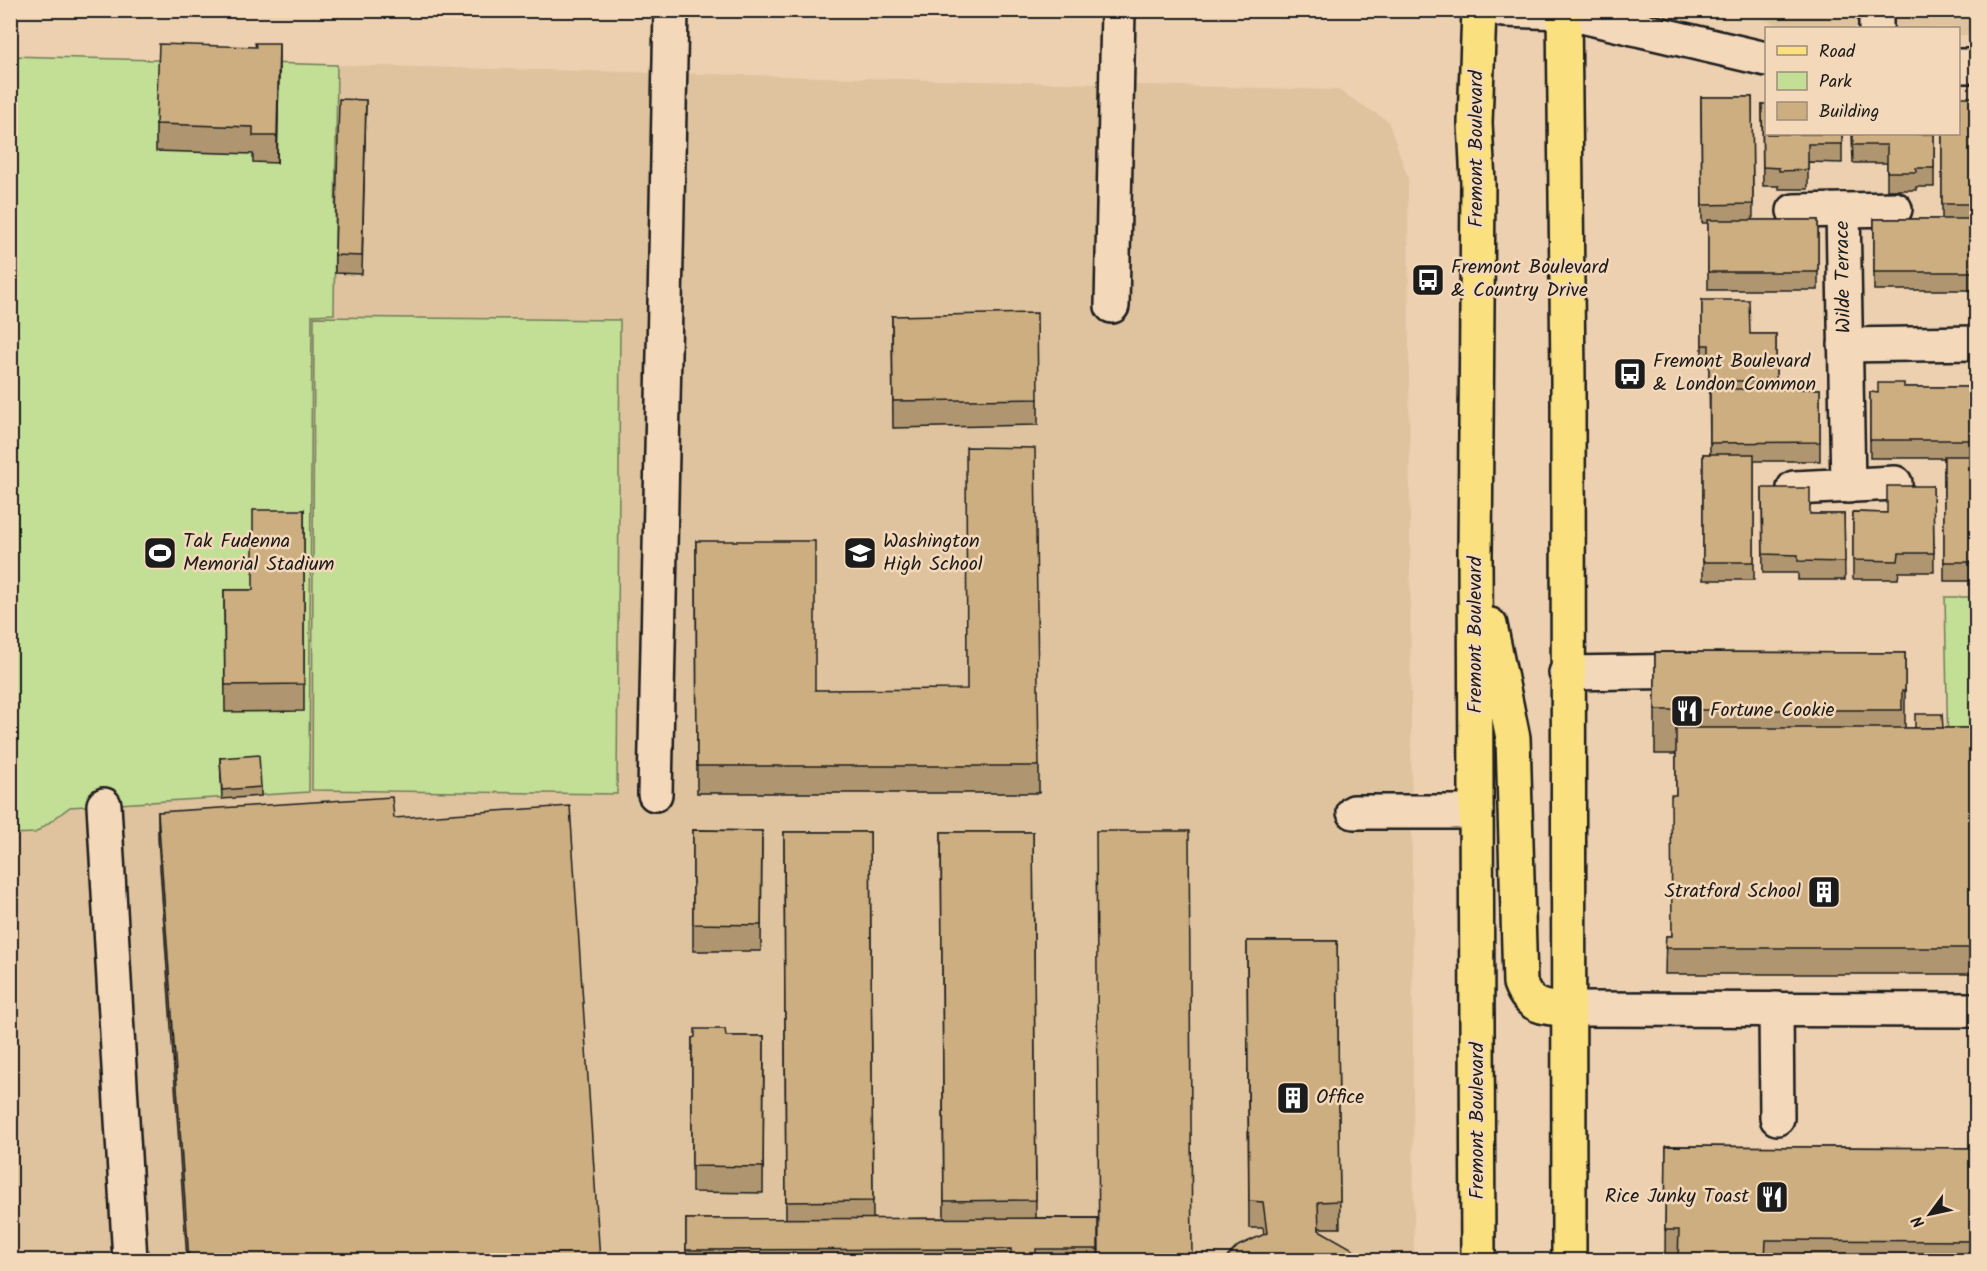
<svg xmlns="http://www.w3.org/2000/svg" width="1987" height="1271" font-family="Kalam,sans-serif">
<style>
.built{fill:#dec39e}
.green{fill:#c3de95;stroke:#707d58;stroke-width:1.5}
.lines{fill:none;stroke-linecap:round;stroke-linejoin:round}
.minor-casing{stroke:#1c1c1c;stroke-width:38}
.major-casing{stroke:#1c1c1c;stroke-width:38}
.minor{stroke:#f4d8ba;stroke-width:33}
.major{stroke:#fbe080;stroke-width:33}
.wall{fill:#af966f;stroke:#1c1c1c;stroke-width:1.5}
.shaded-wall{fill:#8f7a5a;stroke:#1c1c1c;stroke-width:1.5}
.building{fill:#ccae81;stroke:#1c1c1c;stroke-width:1.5}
.labels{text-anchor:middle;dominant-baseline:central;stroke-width:5;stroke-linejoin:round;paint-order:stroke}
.street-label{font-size:20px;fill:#1c1c1c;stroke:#f4d8ba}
.poi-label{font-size:20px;fill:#1c1c1c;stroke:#f4d8ba;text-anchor:start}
</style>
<rect width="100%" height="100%" fill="#ecd0af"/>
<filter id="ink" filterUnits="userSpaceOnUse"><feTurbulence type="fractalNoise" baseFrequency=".0167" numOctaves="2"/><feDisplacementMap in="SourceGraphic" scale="12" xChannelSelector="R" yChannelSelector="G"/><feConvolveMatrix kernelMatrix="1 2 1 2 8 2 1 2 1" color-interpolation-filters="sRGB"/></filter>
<g filter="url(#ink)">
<g class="built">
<path d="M1747 11H1976V35H1959L1958 28H1783Z"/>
<path d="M337 65 1338 90 1388 121 1408 178 1414 1260H11L10 834 35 833 70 807 309 792 312 314H334Z"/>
</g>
<g class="green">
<path d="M10 56 337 65 334 314 312 315 309 792 70 807 35 833 11 834Z"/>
<path d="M314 317 620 320 617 794 312 790Z"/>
<path d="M1945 597H1976V755H1948Z"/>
</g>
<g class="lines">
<defs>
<g id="minor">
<path d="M1503 10 1564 12 1766 59"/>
<path d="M1876 10V28"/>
<path d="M1958 66H1976"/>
<path d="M1843 210 1848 486"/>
<path d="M1794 211 1895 209"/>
<path d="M1112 306 1118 10"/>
<path d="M1845 345 1976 343"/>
<path d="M1794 488 1895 483"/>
<path d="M1566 673 1699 671"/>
<path d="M655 794 671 10"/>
<path d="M104 805 130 1260"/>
<path d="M1354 812H1476"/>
<path d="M1568 1009 1976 1010"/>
<path d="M1776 1009 1777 1118"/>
</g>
<g id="major">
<path d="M1564 10 1568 379 1569 1260"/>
<path d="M1490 625 1513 738 1520 983C1529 1007 1544 1009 1568 1009"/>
<path d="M1478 1260 1475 555 1478 183 1475 123 1479 10"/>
</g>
</defs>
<use href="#minor" class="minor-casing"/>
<use href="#major" class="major-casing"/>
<use href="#minor" class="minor"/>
<use href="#major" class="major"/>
</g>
<g class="wall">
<path d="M279 70 277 163 253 162V154L156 151V124Z"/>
<path d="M1701 97H1752L1753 220H1818V290H1708V223H1702Z"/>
<path d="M1977 97V290H1874V219H1942V134Z"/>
<path d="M366 100 362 274 335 273V255Z"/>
<path d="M1762 104 1842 134V163L1808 162V189H1779V186H1763Z"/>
<path d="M1852 134H1934V187H1916V190H1887V163H1853Z"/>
<path d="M1702 300 1750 334H1776V389H1820V461H1754V580H1703V454H1710L1709 364H1702Z"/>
<path d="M892 316 1038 399V425L893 428Z"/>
<path d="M1904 387H1977V581H1944V458H1870V392L1878 393Z"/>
<path d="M1933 486 1934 572H1899L1898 579H1853V512L1887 513Z"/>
<path d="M1762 488 1810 514H1844L1845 580H1798V573H1763Z"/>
<path d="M304 510V711L225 712 224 590H253Z"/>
<path d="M696 541 815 690 1039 766V793H697Z"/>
<path d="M1655 652 1905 653V728H1977V974H1665L1666 936H1672L1676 795V754H1655Z"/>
<path d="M220 758 261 787V796L222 799Z"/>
<path d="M158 812 394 818 600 1260H187L158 838Z"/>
<path d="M693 830 762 831 761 951H693Z"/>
<path d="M784 832H870L873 1219 944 1218 941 832H1033L1036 1218H1098V1258L686 1260V1219H786Z"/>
<path d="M1247 941H1337L1340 1228H1319V1230L1264 1235 1263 1228H1249Z"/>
<path d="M726 1036H764L763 1193 692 1192V1038Z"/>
<path d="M1666 1146 1977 1148V1260H1678V1256L1665 1257Z"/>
</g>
<path class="shaded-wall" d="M279 43V70L277 163V136Z"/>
<g class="building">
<path d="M255 43H279L277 136H253V127L156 124 159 44 256 47Z"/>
<path d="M1701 97H1752L1753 204 1702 205Z"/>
<path d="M1959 97H1977V204H1942V134H1959Z"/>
<path d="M339 99 366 100 362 256 335 255Z"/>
<path d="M1762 104H1767V134H1842V144H1808V170L1779 171V168L1763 167Z"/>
<path d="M1853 134H1934V168H1916V172H1887V145H1853Z"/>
<rect x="1874" y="219" width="103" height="53"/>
<rect x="1708" y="220" width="110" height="52"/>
<path d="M1702 300H1749L1750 334H1776V381H1709V345H1702Z"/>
<path d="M1037 313 1038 399 893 401 892 316Z"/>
<path d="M1878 383H1904V387H1977V440H1870V392L1878 393Z"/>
<path d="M1710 389H1820V442L1710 443Z"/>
<path d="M966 447 1035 448 1039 766H697L696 541H815V690L967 689Z"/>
<rect x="1703" y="454" width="51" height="108"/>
<rect x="1944" y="456" width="33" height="106"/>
<path d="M1887 486H1933L1934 553H1899L1898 561 1853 560V512L1887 513Z"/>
<path d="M1762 488H1810V514H1844L1845 562 1798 561V555L1763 554Z"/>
<path d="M253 510H304V684L225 685 224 590H253Z"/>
<path d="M1655 652 1905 653V691H1902V710H1655Z"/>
<path d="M1915 714H1942L1943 728H1915Z"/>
<path d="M1676 728H1977V948H1665L1666 936H1672L1671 795H1676Z"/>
<path d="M259 755 261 787 222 790 220 758Z"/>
<path d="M392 797 394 818 570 806 600 1260H189L158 812Z"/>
<path d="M693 830 762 831 761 925 693 924Z"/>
<path d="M1096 831H1189L1192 1260H1099Z"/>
<path d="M784 832H870L873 1201 786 1202Z"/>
<path d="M941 832H1033L1036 1200 944 1201Z"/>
<path d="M1247 941H1337L1340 1201 1318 1202 1319 1230 1351 1248 1364 1260H1224L1238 1246 1267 1233 1263 1202 1249 1201Z"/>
<path d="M695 1029H725L726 1036H764L763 1167 692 1166V1038L695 1037Z"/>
<path d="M1666 1146 1977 1148V1241L1766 1240 1765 1260H1678L1679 1230H1665Z"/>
<path d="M1098 1218V1249H1036V1260H1011V1249L686 1250V1219Z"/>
</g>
</g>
<defs>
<symbol id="bus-square" viewBox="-11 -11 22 22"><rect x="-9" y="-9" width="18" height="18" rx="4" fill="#1c1c1c" stroke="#f4d8ba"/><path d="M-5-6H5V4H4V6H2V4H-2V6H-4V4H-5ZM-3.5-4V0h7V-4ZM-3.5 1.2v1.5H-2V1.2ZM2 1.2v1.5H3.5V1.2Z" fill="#fff"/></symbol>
<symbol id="stadium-square" viewBox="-11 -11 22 22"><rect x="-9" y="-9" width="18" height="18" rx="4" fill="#1c1c1c" stroke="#f4d8ba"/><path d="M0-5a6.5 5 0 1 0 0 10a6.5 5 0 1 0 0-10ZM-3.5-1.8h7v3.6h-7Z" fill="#fff"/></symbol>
<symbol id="school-square" viewBox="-11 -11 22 22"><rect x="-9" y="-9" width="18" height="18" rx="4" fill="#1c1c1c" stroke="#f4d8ba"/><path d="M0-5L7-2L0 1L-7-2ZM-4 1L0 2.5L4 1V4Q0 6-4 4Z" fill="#fff"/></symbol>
<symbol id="restaurant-square" viewBox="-11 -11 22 22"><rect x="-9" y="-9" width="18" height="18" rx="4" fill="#1c1c1c" stroke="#f4d8ba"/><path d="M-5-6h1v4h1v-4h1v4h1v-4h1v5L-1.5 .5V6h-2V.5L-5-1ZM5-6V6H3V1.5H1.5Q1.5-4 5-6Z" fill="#fff"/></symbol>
<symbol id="building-square" viewBox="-11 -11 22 22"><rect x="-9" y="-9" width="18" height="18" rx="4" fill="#1c1c1c" stroke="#f4d8ba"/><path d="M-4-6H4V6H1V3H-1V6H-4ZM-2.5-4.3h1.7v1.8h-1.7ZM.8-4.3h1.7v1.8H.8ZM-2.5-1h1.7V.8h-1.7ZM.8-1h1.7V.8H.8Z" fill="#fff"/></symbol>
</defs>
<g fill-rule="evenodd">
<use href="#bus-square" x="1409" y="261" width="38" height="38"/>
<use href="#bus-square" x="1611" y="355" width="38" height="38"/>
<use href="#stadium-square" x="141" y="534" width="38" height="38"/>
<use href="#school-square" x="841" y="534" width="38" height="38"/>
<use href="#restaurant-square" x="1668" y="692" width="38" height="38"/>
<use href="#building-square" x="1805" y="873" width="38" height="38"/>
<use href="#building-square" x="1274" y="1079" width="38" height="38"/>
<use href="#restaurant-square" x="1753" y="1178" width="38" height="38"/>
</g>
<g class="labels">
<g class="street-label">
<text transform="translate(1477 149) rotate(-90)">Fremont Boulevard</text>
<text transform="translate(1844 277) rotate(-91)">Wilde Terrace</text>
<text transform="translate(1476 635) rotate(-90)">Fremont Boulevard</text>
<text transform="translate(1478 1121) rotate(-90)">Fremont Boulevard</text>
</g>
<g class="poi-label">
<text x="1451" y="268">Fremont Boulevard<tspan x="1451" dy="23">&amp; Country Drive</tspan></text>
<text x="1653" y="362">Fremont Boulevard<tspan x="1653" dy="23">&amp; London Common</tspan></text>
<text x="183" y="542">Tak Fudenna<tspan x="183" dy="23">Memorial Stadium</tspan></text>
<text x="883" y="542">Washington<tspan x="883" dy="23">High School</tspan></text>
<text x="1710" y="711">Fortune Cookie</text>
<text x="1801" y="892" text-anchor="end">Stratford School</text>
<text x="1316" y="1098">Office</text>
<text x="1749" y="1197" text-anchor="end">Rice Junky Toast</text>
</g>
</g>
<rect width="1987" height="1271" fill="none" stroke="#f4d8ba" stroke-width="36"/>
<rect x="18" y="18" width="1951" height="1235" fill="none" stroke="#1c1c1c" stroke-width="2" filter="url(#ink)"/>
<rect x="1765" y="27" width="195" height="108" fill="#f4d8ba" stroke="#9e8d7b" stroke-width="1.5"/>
<rect x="1777" y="46" width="30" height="9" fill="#fbe080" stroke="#9e8d7b" stroke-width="1.5"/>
<text x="1819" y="57" font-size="18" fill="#1c1c1c">Road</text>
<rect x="1777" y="72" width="30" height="18" fill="#c3de95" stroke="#9e8d7b" stroke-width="1.5"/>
<text x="1819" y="87" font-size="18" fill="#1c1c1c">Park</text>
<rect x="1777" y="102" width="30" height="18" fill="#ccae81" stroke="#9e8d7b" stroke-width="1.5"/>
<text x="1819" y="117" font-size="18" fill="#1c1c1c">Building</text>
<g transform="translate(1930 1214) rotate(237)" stroke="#f4d8ba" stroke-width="4.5" paint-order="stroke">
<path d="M0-4.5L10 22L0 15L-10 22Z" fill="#1c1c1c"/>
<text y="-9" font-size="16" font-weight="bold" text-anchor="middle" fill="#1c1c1c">N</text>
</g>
</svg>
